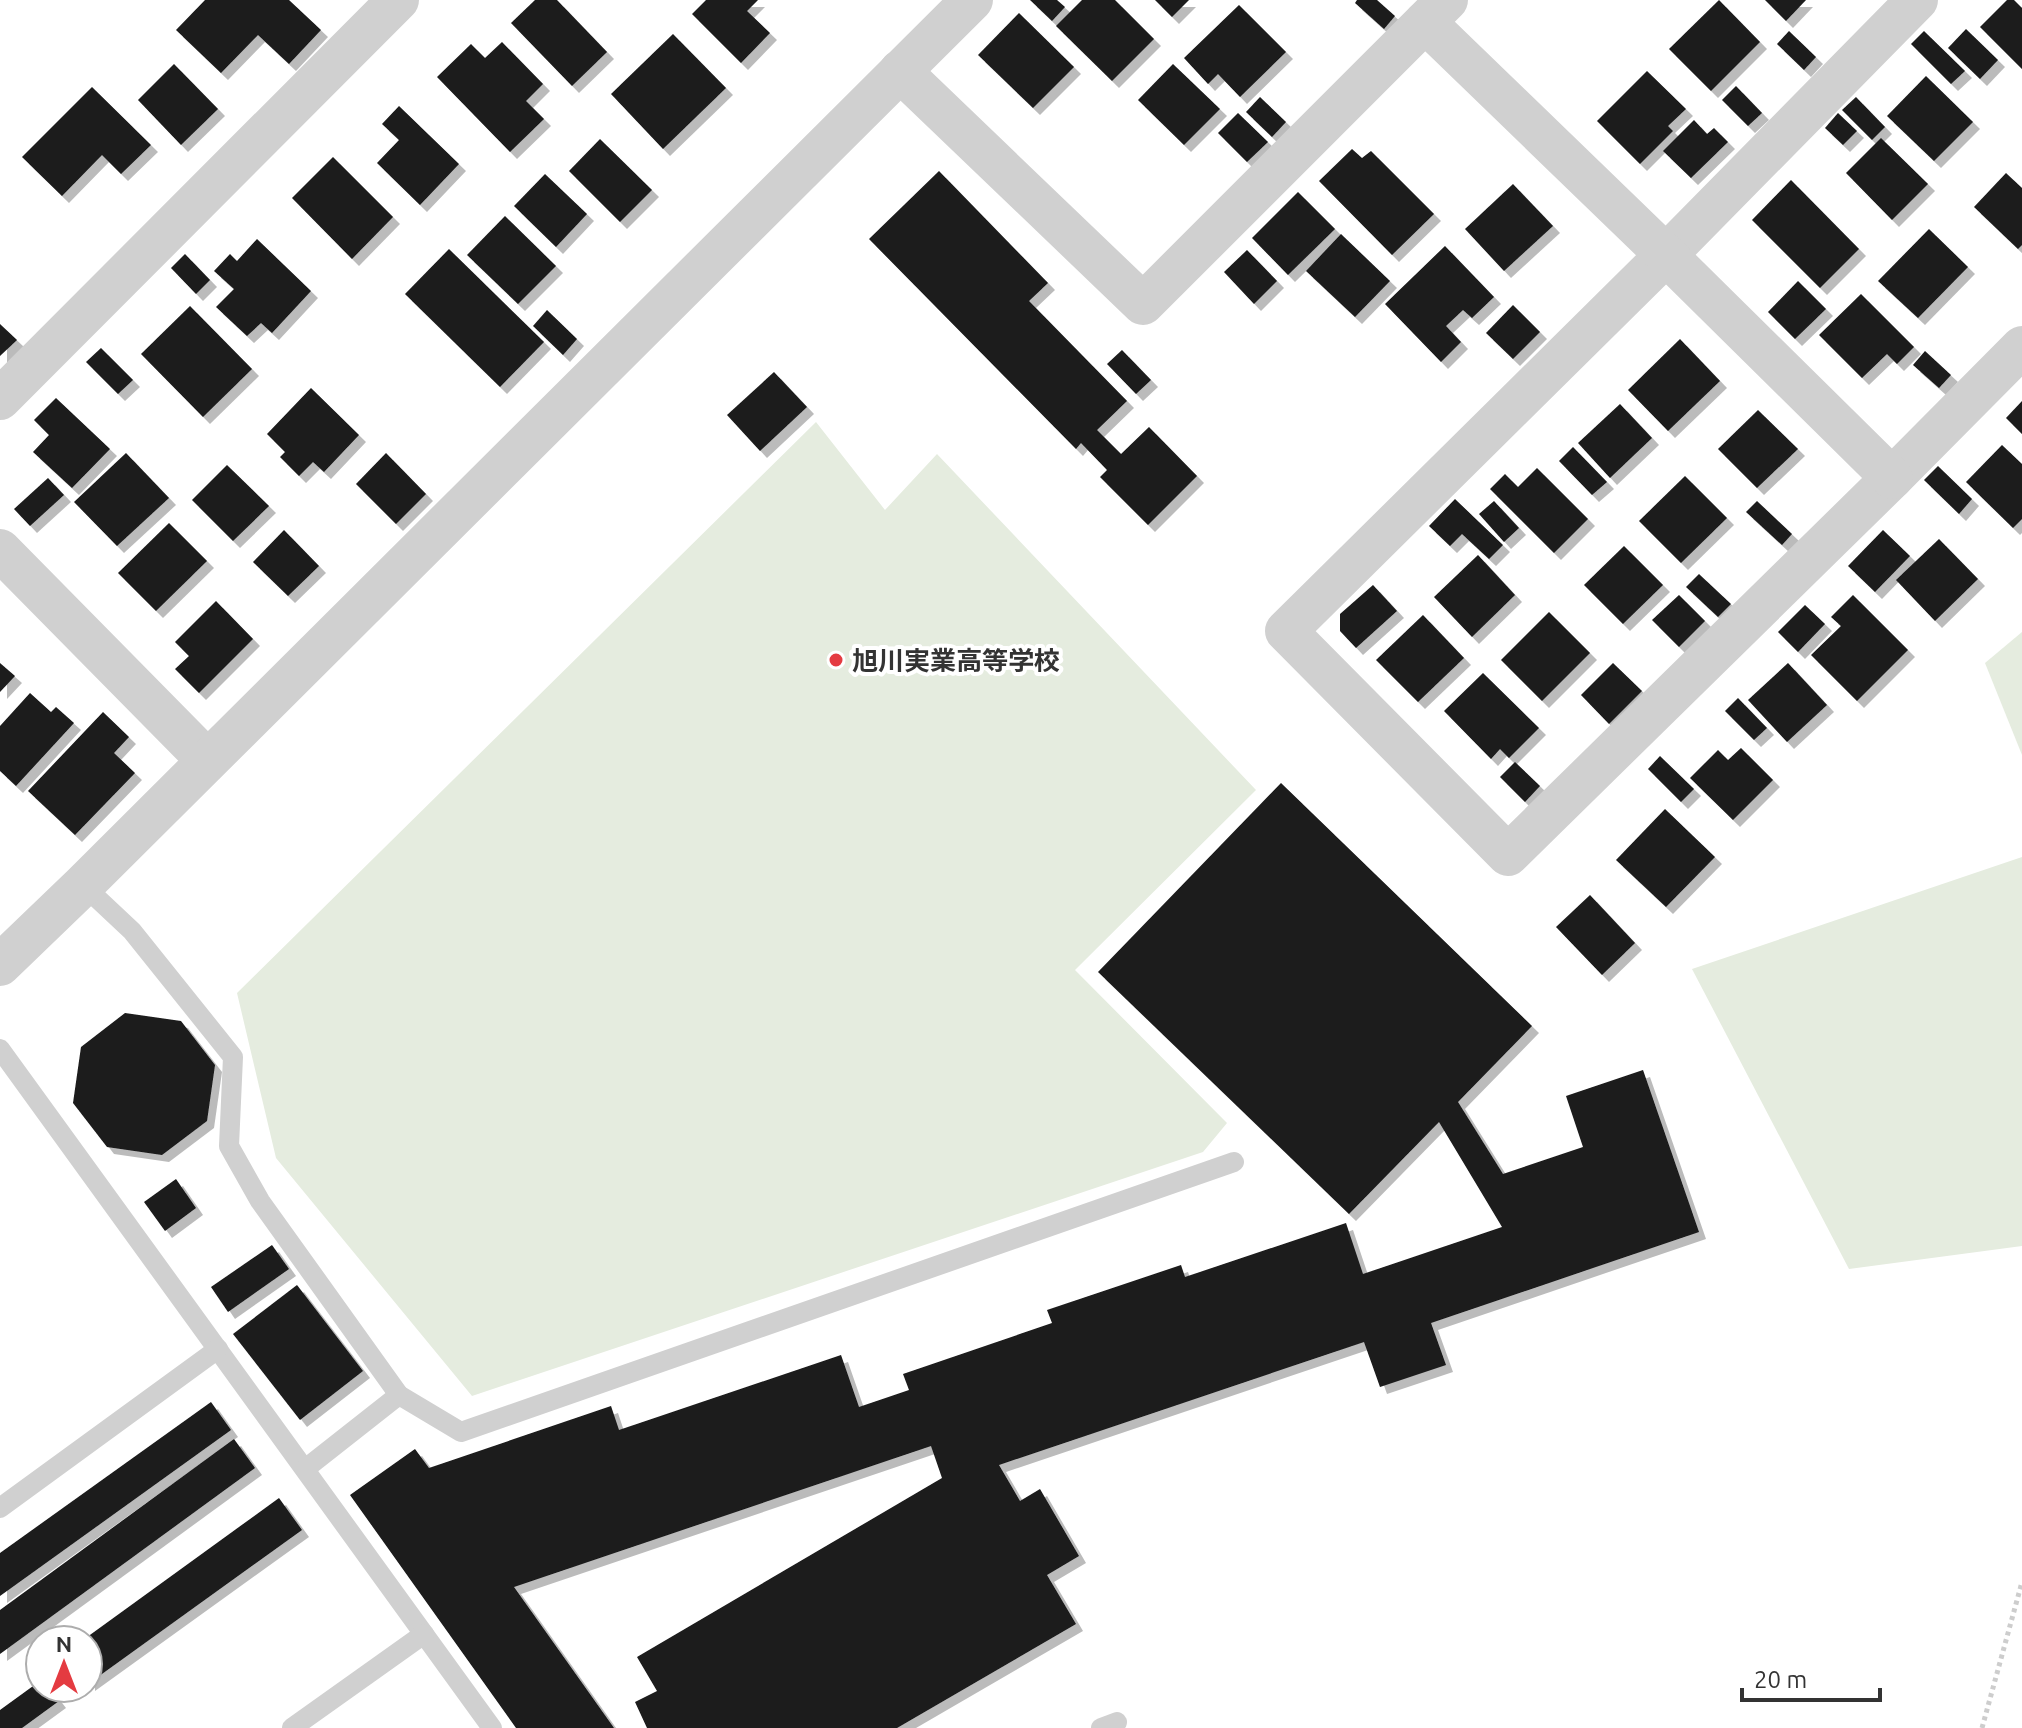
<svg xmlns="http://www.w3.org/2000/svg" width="2022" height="1728" font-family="Ubuntu,'Noto Sans JP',sans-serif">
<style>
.green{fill:#e5ecdf}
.building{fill:#1a1a1a;filter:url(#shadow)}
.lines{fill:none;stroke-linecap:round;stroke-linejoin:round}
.path{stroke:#cdcdcd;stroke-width:5;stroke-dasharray:4 4;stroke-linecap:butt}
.lane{stroke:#d0d0d0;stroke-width:20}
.street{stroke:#d0d0d0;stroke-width:42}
.poi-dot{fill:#e43b41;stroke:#fff;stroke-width:3}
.labels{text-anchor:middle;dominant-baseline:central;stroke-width:8;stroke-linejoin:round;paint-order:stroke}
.poi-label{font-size:26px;font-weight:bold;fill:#333;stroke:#fff;text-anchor:start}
</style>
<defs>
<filter id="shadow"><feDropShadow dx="7" dy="7" stdDeviation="0" flood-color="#0004"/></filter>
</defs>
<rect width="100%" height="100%" fill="#fff"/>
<g class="green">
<path d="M816 422 885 510 937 454 1256 790 1075 970 1227 1123 1203 1152 472 1396 276 1158 237 993Z"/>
<path d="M2022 632V755L1985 663Z"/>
<path d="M2022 857V1246L1849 1269 1692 969Z"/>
</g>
<g class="building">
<path d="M205 0H289L321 30 289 64 258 35 221 73 176 30Z"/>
<path d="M535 0H557L607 52 572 86 511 23Z"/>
<path d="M706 0H758L747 11 770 33 741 63 692 14Z"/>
<path d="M1030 0H1057L1065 7 1052 21Z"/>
<path d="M1082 0H1115L1154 39 1112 81 1056 26Z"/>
<path d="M1155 0H1189L1172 17Z"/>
<path d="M1357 0H1377L1395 16 1384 29 1355 3Z"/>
<path d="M1719 0 1760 42 1711 91 1669 49Z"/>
<path d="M1765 0H1806L1786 21Z"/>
<path d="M2007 0H2014L2022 8V69L1980 27Z"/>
<path d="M1239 5 1286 52 1240 97 1218 74 1208 84 1184 58Z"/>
<path d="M1019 13 1074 67 1033 108 978 55Z"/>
<path d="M1966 29 1998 60 1980 79 1948 48Z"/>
<path d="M1789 31 1816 57 1804 70 1777 44Z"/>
<path d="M1924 31 1965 71 1951 84 1911 44Z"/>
<path d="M673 34 726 88 663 149 611 94Z"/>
<path d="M502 42 543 84 526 101 544 119 510 152 437 77 471 44 485 58Z"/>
<path d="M174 64 218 109 181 145 138 100Z"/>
<path d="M1173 64 1220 109 1184 145 1138 100Z"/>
<path d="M1647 71 1686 109 1668 126 1673 131 1640 164 1597 121Z"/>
<path d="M1926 76 1973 122 1934 161 1887 116Z"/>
<path d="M1736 86 1762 113 1748 126 1722 100Z"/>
<path d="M92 87 151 145 121 174 102 155 62 196 22 157Z"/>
<path d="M1260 97 1286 122 1272 137 1246 112Z"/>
<path d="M1856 97 1885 127 1872 140 1842 110Z"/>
<path d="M399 106 459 164 420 205 377 163 399 140 382 124Z"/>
<path d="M1238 113 1268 142 1247 162 1218 133Z"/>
<path d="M1838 113 1857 131 1843 145 1825 128Z"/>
<path d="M1694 120 1707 134 1714 128 1728 142 1691 178 1663 151Z"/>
<path d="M1881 138 1928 184 1892 220 1846 173Z"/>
<path d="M600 139 652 190 620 222 569 171Z"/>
<path d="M1352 149 1362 158 1371 151 1434 214 1392 255 1319 181Z"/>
<path d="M333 157 393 217 352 259 292 198Z"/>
<path d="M939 171 1048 283 1029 301 1127 401 1097 430 1121 454 1149 427 1197 476 1148 525 1100 477 1107 470 1081 443 1076 449 869 239Z"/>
<path d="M2006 173 2022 188V245L2018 249 1974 207Z"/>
<path d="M545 174 587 214 556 247 514 206Z"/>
<path d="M1791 180 1859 249 1820 288 1752 220Z"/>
<path d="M1513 184 1553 226 1504 271 1465 229Z"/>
<path d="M1298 192 1335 229 1288 275 1252 238Z"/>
<path d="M505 216 556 266 518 304 467 255Z"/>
<path d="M1929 229 1968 267 1918 318 1878 281Z"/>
<path d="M1341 234 1390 281 1355 317 1306 271Z"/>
<path d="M257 239 311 291 272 333 261 323 247 336 216 307 234 289 214 271 230 254 237 261Z"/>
<path d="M1445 246 1494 297 1472 318 1463 310 1446 326 1461 342 1441 362 1385 304Z"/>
<path d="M449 249 544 342 500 387 405 294Z"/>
<path d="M1247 250 1277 281 1254 304 1224 272Z"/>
<path d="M185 254 210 280 196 294 171 268Z"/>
<path d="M1798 281 1826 309 1795 339 1768 312Z"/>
<path d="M1861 294 1914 347 1897 364 1887 354 1862 378 1819 335Z"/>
<path d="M1513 305 1540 332 1513 359 1486 333Z"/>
<path d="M190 306 252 369 203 417 141 354Z"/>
<path d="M547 310 577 339 563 355 533 326Z"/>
<path d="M0 324 17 340 0 356Z"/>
<path d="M1680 339 1720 381 1668 431 1628 390Z"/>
<path d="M101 348 133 380 118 394 86 362Z"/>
<path d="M1122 350 1151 380 1136 394 1107 364Z"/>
<path d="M1925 351 1951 375 1939 388 1913 365Z"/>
<path d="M774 372 807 407 760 451 727 415Z"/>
<path d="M311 388 359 435 324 472 313 462 299 476 280 457 285 452 267 434Z"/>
<path d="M56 398 110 449 72 488 33 452 49 435 34 420Z"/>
<path d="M2022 401V434L2006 418Z"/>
<path d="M1620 404 1652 438 1610 478 1578 443Z"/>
<path d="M1758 410 1798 449 1757 488 1718 449Z"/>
<path d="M2002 445 2022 464V519L2013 528 1966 482Z"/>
<path d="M1573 447 1607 482 1592 495 1559 461Z"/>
<path d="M126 453 169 498 117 546 74 502Z"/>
<path d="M386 453 426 494 396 524 356 484Z"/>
<path d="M227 465 269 506 233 541 192 500Z"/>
<path d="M1938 466 1972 499 1959 514 1924 480Z"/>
<path d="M1537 468 1588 519 1554 553 1490 489 1505 474 1518 487Z"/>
<path d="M1685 476 1727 518 1681 563 1639 521Z"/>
<path d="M48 478 64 495 30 526 14 509Z"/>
<path d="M1455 499 1503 545 1489 559 1462 534 1450 546 1429 526Z"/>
<path d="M1494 501 1519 528 1504 542 1479 514Z"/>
<path d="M1757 501 1792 534 1782 545 1746 512Z"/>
<path d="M169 523 207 561 156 611 118 573Z"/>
<path d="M284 530 319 566 288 596 253 562Z"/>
<path d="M1883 530 1910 556 1875 592 1848 566Z"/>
<path d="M1939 539 1978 579 1935 621 1896 580Z"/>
<path d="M1624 546 1663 585 1623 624 1584 585Z"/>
<path d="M1478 555 1515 595 1472 637 1434 597Z"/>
<path d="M1699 574 1731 604 1718 617 1686 587Z"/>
<path d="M1373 585 1397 611 1356 648 1340 631V614Z"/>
<path d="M1679 595 1705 621 1679 647 1652 620Z"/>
<path d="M1853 595 1908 650 1857 701 1811 655 1841 626 1831 617Z"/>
<path d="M216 601 253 639 199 693 175 669 189 656 175 642Z"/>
<path d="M1805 605 1825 624 1798 652 1778 632Z"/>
<path d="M1549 612 1590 653 1542 701 1501 660Z"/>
<path d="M1423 615 1464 658 1418 702 1376 660Z"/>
<path d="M0 663 15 676 0 692Z"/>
<path d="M1613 663 1642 691 1609 724 1581 695Z"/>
<path d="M1788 663 1827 705 1787 742 1748 700Z"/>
<path d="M1483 673 1539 728 1509 758 1500 749 1491 759 1444 711Z"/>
<path d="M30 693 51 712 56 707 74 723 16 786 0 771V726Z"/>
<path d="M1738 698 1767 728 1754 740 1725 711Z"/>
<path d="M103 712 129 737 114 753 135 773 75 835 28 791Z"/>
<path d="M1741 748 1773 780 1733 820 1690 778 1718 750 1728 760Z"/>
<path d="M1660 756 1694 789 1681 802 1648 769Z"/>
<path d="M1515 762 1540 786 1525 802 1500 777Z"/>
<path d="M1281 783 1532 1026 1458 1102 1503 1174 1583 1147 1566 1096 1643 1070 1699 1232 1431 1323 1446 1365 1380 1387 1364 1342 999 1465 1020 1501 1040 1489 1079 1556 1047 1575 1076 1624 897 1728H647L635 1702 657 1691 637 1657 942 1478 931 1446 514 1587 614 1728H516L350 1495 415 1449 429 1468 611 1406 619 1430 841 1355 859 1407 909 1390 903 1374 1052 1323 1047 1310 1181 1265 1185 1277 1346 1223 1363 1274 1502 1227 1439 1122 1349 1214 1098 972Z"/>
<path d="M1665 809 1715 857 1666 907 1616 860Z"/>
<path d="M1590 895 1635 943 1602 975 1556 927Z"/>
<path d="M125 1013 181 1021 215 1065 207 1121 162 1155 107 1147 73 1103 81 1047Z"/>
<path d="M176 1179 196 1208 165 1231 144 1202Z"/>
<path d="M272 1245 289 1269 228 1312 211 1287Z"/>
<path d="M297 1285 363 1371 300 1420 233 1334Z"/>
<path d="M211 1402 231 1430 0 1596V1553Z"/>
<path d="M234 1439 255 1468 0 1654V1610Z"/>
<path d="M279 1498 302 1530 88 1684V1640H83Z"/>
<path d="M40 1681V1688H49L59 1701 22 1728H0V1710Z"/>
</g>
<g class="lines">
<path class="path" d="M1982 1728 2022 1582"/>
<g class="lane">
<path d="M83 885 132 931 233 1057 229 1146 260 1201 399 1395"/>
<path d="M0 1049 492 1728"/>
<path d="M305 1469 399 1395 461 1432 1234 1162"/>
<path d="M0 1508 218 1349"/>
<path d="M292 1728 424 1634"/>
<path d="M1101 1728 1117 1722"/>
</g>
<g class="street">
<path d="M1917 0 1666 255 1286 631 1508 855 1892 478 2022 347"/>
<path d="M1425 22 1666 255 1892 478"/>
<path d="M900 71 1143 304 1447 0"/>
<path d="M0 399 398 0"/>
<path d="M0 550 207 760"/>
<path d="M0 965 83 885 972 0"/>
</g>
</g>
<circle class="poi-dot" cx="836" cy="660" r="8"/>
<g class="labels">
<g class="poi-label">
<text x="852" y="660">旭川実業高等学校</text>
</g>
</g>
<g transform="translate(64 1664)"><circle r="38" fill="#ffffff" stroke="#adadad" stroke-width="2"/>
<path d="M0-6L14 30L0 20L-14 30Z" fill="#e43b41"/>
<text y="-12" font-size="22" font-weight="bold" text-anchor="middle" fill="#333333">N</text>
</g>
<path d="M1742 1688v12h138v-12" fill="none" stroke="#333333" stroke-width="4"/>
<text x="1754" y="1688" font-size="24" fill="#333333" stroke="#ffffff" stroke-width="6" paint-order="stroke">20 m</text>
</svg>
